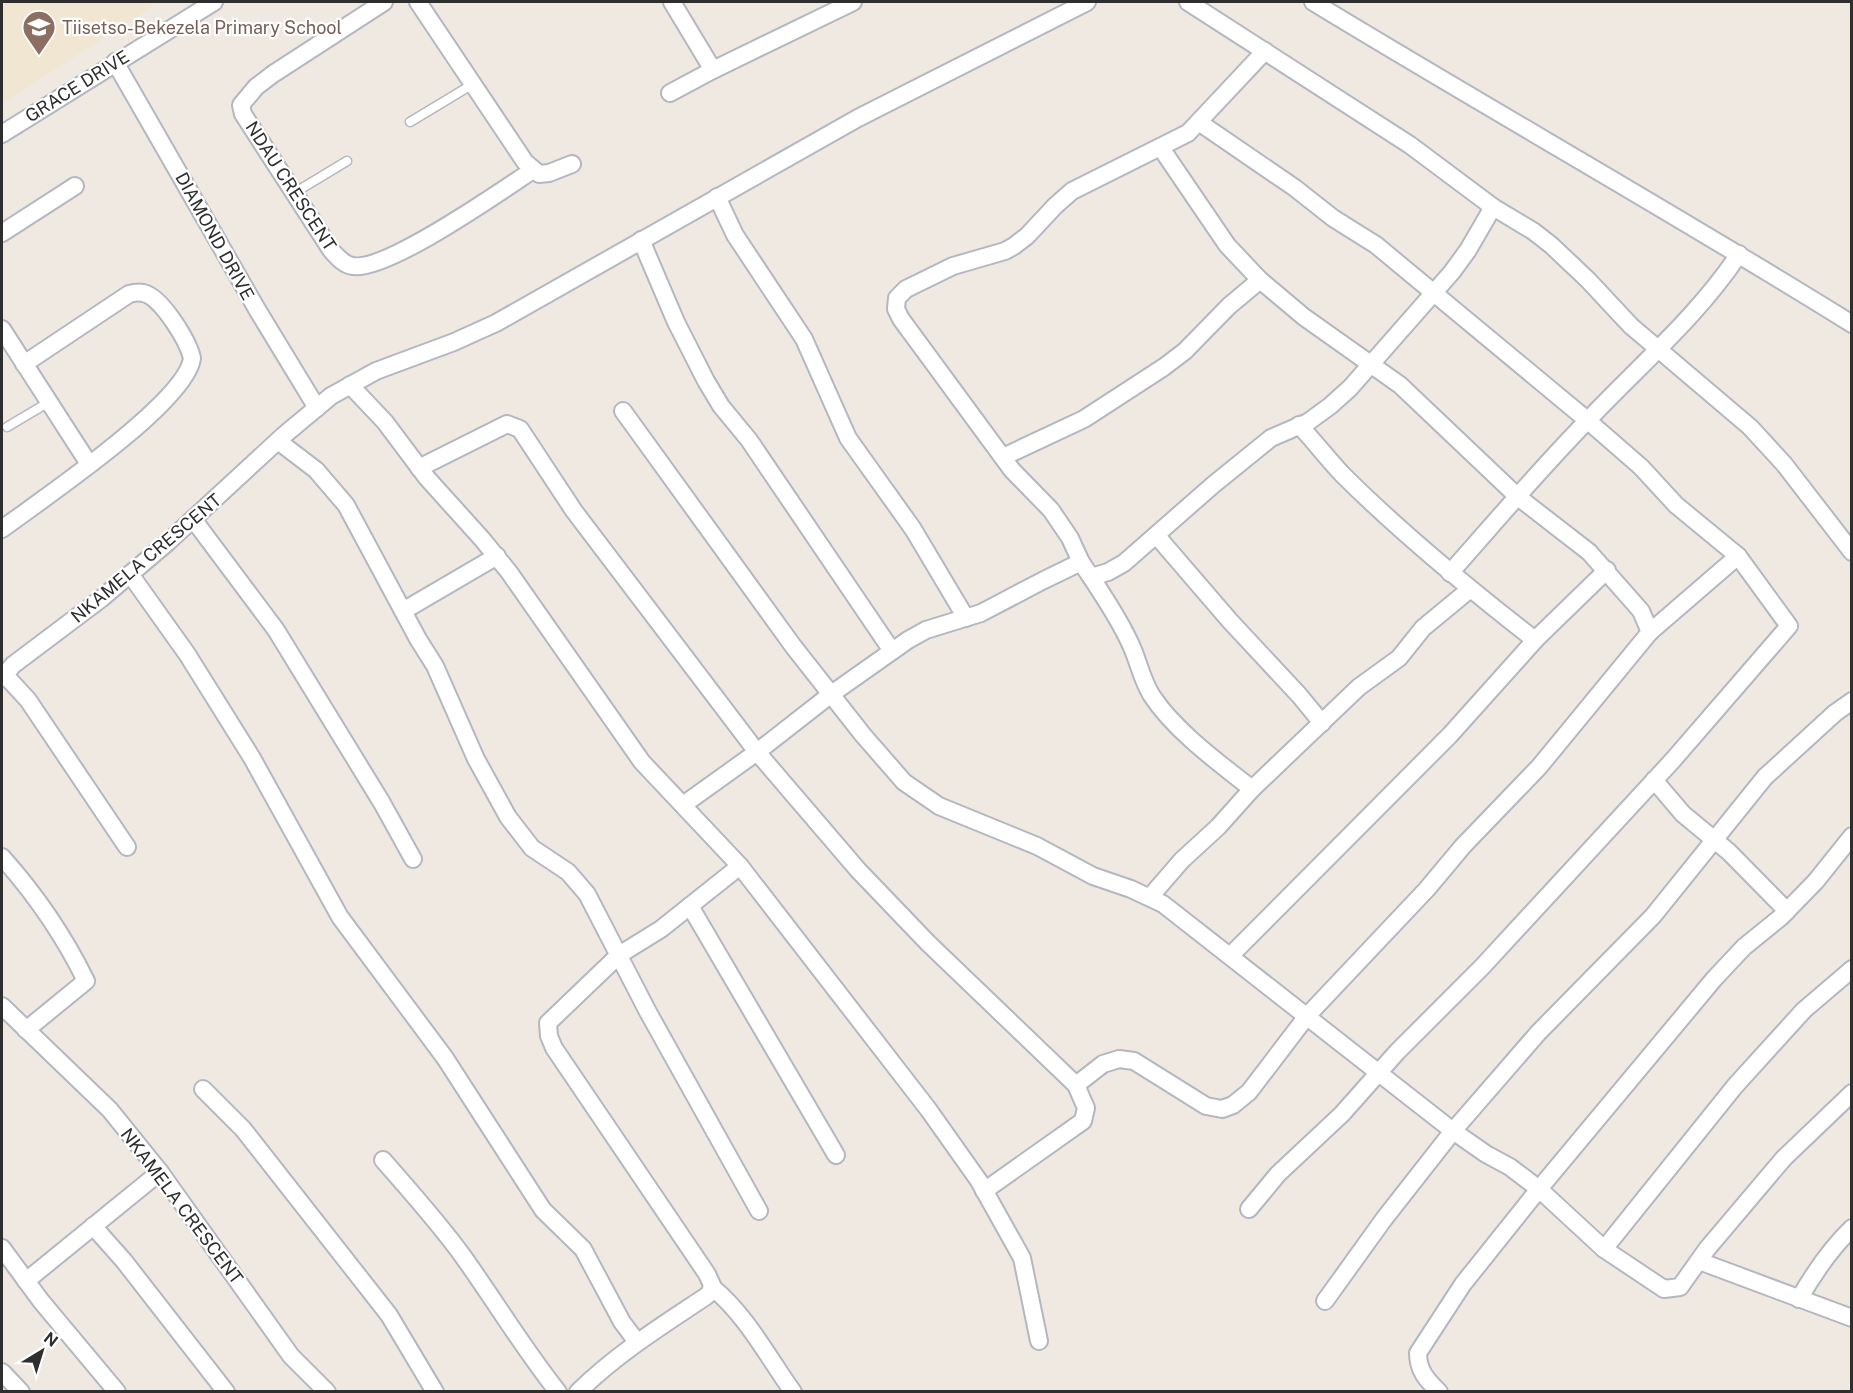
<svg xmlns="http://www.w3.org/2000/svg" width="1853" height="1393" font-family="'Public Sans',sans-serif">
<style>
.education{fill:#f0e6d1}
.lines{fill:none;stroke-linecap:round;stroke-linejoin:round}
.lane-casing{stroke:#b4b7c1;stroke-width:11}
.street-casing{stroke:#b4b7c1;stroke-width:20}
.lane{stroke:#fff;stroke-width:8}
.street{stroke:#fff;stroke-width:16}
.labels{text-anchor:middle;dominant-baseline:central;stroke-width:4.5;stroke-linejoin:round;paint-order:stroke}
.education-label{font-size:18px;fill:#785e54;stroke:#fff;text-anchor:start}
.street-label{font-size:18px;fill:#2e2e2e;stroke:#fff}
</style>
<rect width="100%" height="100%" fill="#efe9e1"/>
<path class="education" d="M2 2H153L151 7 2 104Z"/>
<g class="lines">
<defs>
<g id="lane">
<path d="M410 122 473 84"/>
<path d="M294 193 347 161"/>
<path d="M7 427 49 402"/>
</g>
<g id="street">
<path d="M384 2 273 74 256 87 241 105 243 114 331 250C337 257 344 265 353 266 386 272 501 191 533 170"/>
<path d="M418 2 525 162 539 174 549 173 572 164"/>
<path d="M672 2 713 70"/>
<path d="M1188 2 1410 145 1493 207 1533 231 1551 245 1588 280 1631 326 1750 427 1784 464 1852 552"/>
<path d="M1313 2C1492 111 1674 213 1852 324"/>
<path d="M115 62 258 311 317 408"/>
<path d="M670 93 713 70 853 2"/>
<path d="M1200 123 1295 188 1333 218 1376 245 1587 420 1641 467 1676 505 1738 556 1789 626 1673 760 1482 967 1397 1052 1342 1114 1278 1174 1249 1209"/>
<path d="M2 134 214 2"/>
<path d="M1161 148 1227 245 1260 280 1304 317 1400 385 1518 497 1589 552 1641 611 1650 632"/>
<path d="M717 197 735 235 804 339 848 438 913 529 966 618"/>
<path d="M2 233 75 186"/>
<path d="M641 240 676 322 706 381 721 406 749 440 892 651"/>
<path d="M2 329 89 464"/>
<path d="M350 385 385 422 427 478 482 539 509 572 642 762 740 866 928 1109 979 1181 1022 1258 1039 1341"/>
<path d="M623 411 793 646 863 735 904 782 939 806 1037 846 1093 876 1131 889 1163 904 1453 1131 1486 1154 1510 1167 1539 1189 1604 1249 1664 1289 1680 1287 1707 1249 1784 1158 1852 1093"/>
<path d="M1299 425C1314 441 1327 458 1342 474 1402 534 1468 588 1535 640"/>
<path d="M278 441 316 470 346 505 418 639 435 666 476 759 508 817 532 848 568 872 587 894 648 1012 759 1211"/>
<path d="M1003 457 1084 419 1164 367 1185 351 1229 306 1260 280"/>
<path d="M419 468 507 424 520 429 574 511 757 752 858 870 928 943 1076 1085 1086 1108 1083 1121 984 1191"/>
<path d="M193 519 276 630 382 803 413 859"/>
<path d="M2 529C41 500 187 402 192 358 188 341 161 296 143 293 139 292 133 293 129 294L24 364"/>
<path d="M1156 535 1230 621 1299 695 1322 723"/>
<path d="M1081 562 1070 538 1051 510 1012 470 901 319 896 309 897 298 906 289 953 266 1005 251 1014 246 1027 236 1055 206 1072 191 1188 133 1265 51"/>
<path d="M1450 573C1496 521 1540 469 1588 420 1639 366 1698 316 1739 254"/>
<path d="M130 574 187 654 252 758 340 917 445 1058 543 1210 583 1249 622 1322 637 1342"/>
<path d="M1091 577 1108 572 1124 563 1213 485 1271 438 1308 422 1330 406 1350 388 1452 272 1468 250 1493 207"/>
<path d="M403 611 497 556"/>
<path d="M4 674 28 700 127 847"/>
<path d="M2 678 13 665 102 598 168 542 283 436 331 396 376 371 454 342 496 323 858 118 1087 2"/>
<path d="M1654 780 1683 814 1729 852 1787 911"/>
<path d="M683 805 757 752 830 695 908 640 926 630 981 613 1042 581 1081 562C1098 588 1116 613 1129 641 1138 658 1141 679 1152 696 1175 731 1219 763 1252 789"/>
<path d="M2 857C35 894 64 936 86 981L26 1030"/>
<path d="M1150 897 1182 860 1218 827 1252 789 1359 687 1399 658 1423 628 1469 590"/>
<path d="M690 906 836 1155"/>
<path d="M1230 956 1450 735 1537 638 1607 570"/>
<path d="M2 1006 110 1110 160 1172 291 1356 327 1392"/>
<path d="M1076 1085 1103 1064 1119 1059 1134 1061 1206 1106 1222 1109 1233 1105 1249 1092 1307 1016 1427 889 1463 846 1539 767 1650 632 1738 556"/>
<path d="M203 1089 243 1129 389 1315 435 1392"/>
<path d="M383 1160C410 1191 438 1222 462 1255 495 1301 523 1348 558 1392"/>
<path d="M93 1226 124 1261 226 1392"/>
<path d="M2 1248 41 1301 117 1392"/>
<path d="M1604 1249 1735 1086 1804 1010 1852 969"/>
<path d="M1699 1261 1852 1318"/>
<path d="M26 1281 160 1172"/>
<path d="M713 1288C746 1315 768 1357 793 1392"/>
<path d="M1799 1299C1814 1273 1830 1249 1852 1228"/>
<path d="M1325 1301 1384 1219 1453 1131 1538 1033 1653 916 1765 777 1835 713 1852 701"/>
<path d="M2 1372 21 1392"/>
<path d="M578 1392C618 1353 660 1327 705 1297L710 1293 712 1285 707 1274 554 1048 549 1036 548 1023 619 955 661 929 740 866"/>
<path d="M1439 1392C1427 1380 1418 1371 1418 1353L1463 1284 1539 1189 1714 979 1744 947 1781 917 1816 881 1852 836"/>
</g>
</defs>
<use href="#lane" class="lane-casing"/>
<use href="#street" class="street-casing"/>
<use href="#lane" class="lane"/>
<use href="#street" class="street"/>
</g>
<defs>
<symbol id="school-pin" viewBox="-11 -11 22 30"><path d="M0 17L-7.5 6A9.5 9.5 0 1 1 7.5 6Z" fill="#8d6e63" stroke="#fff"/><path d="M0-5L7-2L0 1L-7-2ZM-4 1L0 2.5L4 1V4Q0 6-4 4Z" fill="#fff"/></symbol>
</defs>
<g fill-rule="evenodd">
<use href="#school-pin" x="20" y="8" width="38" height="52"/>
</g>
<g class="labels">
<g class="education-label">
<text x="62" y="27">Tiisetso-Bekezela Primary School</text>
</g>
<g class="street-label">
<text transform="translate(77 86) rotate(-32)">GRACE DRIVE</text>
<text transform="translate(291 186) rotate(57)">NDAU CRESCENT</text>
<text transform="translate(215 236) rotate(61)">DIAMOND DRIVE</text>
<text transform="translate(146 558) rotate(-40)">NKAMELA CRESCENT</text>
<text transform="translate(182 1206) rotate(53)">NKAMELA CRESCENT</text>
</g>
</g>
<rect width="1853" height="1393" fill="none" stroke="#2e2e2e" stroke-width="6"/>
<g transform="translate(42 1351) rotate(38)" stroke="#ffffff" stroke-width="4.5" paint-order="stroke">
<path d="M0-4.5L10 22L0 15L-10 22Z" fill="#2e2e2e"/>
<text y="-9" font-size="16" font-weight="bold" text-anchor="middle" fill="#2e2e2e">N</text>
</g>
</svg>
